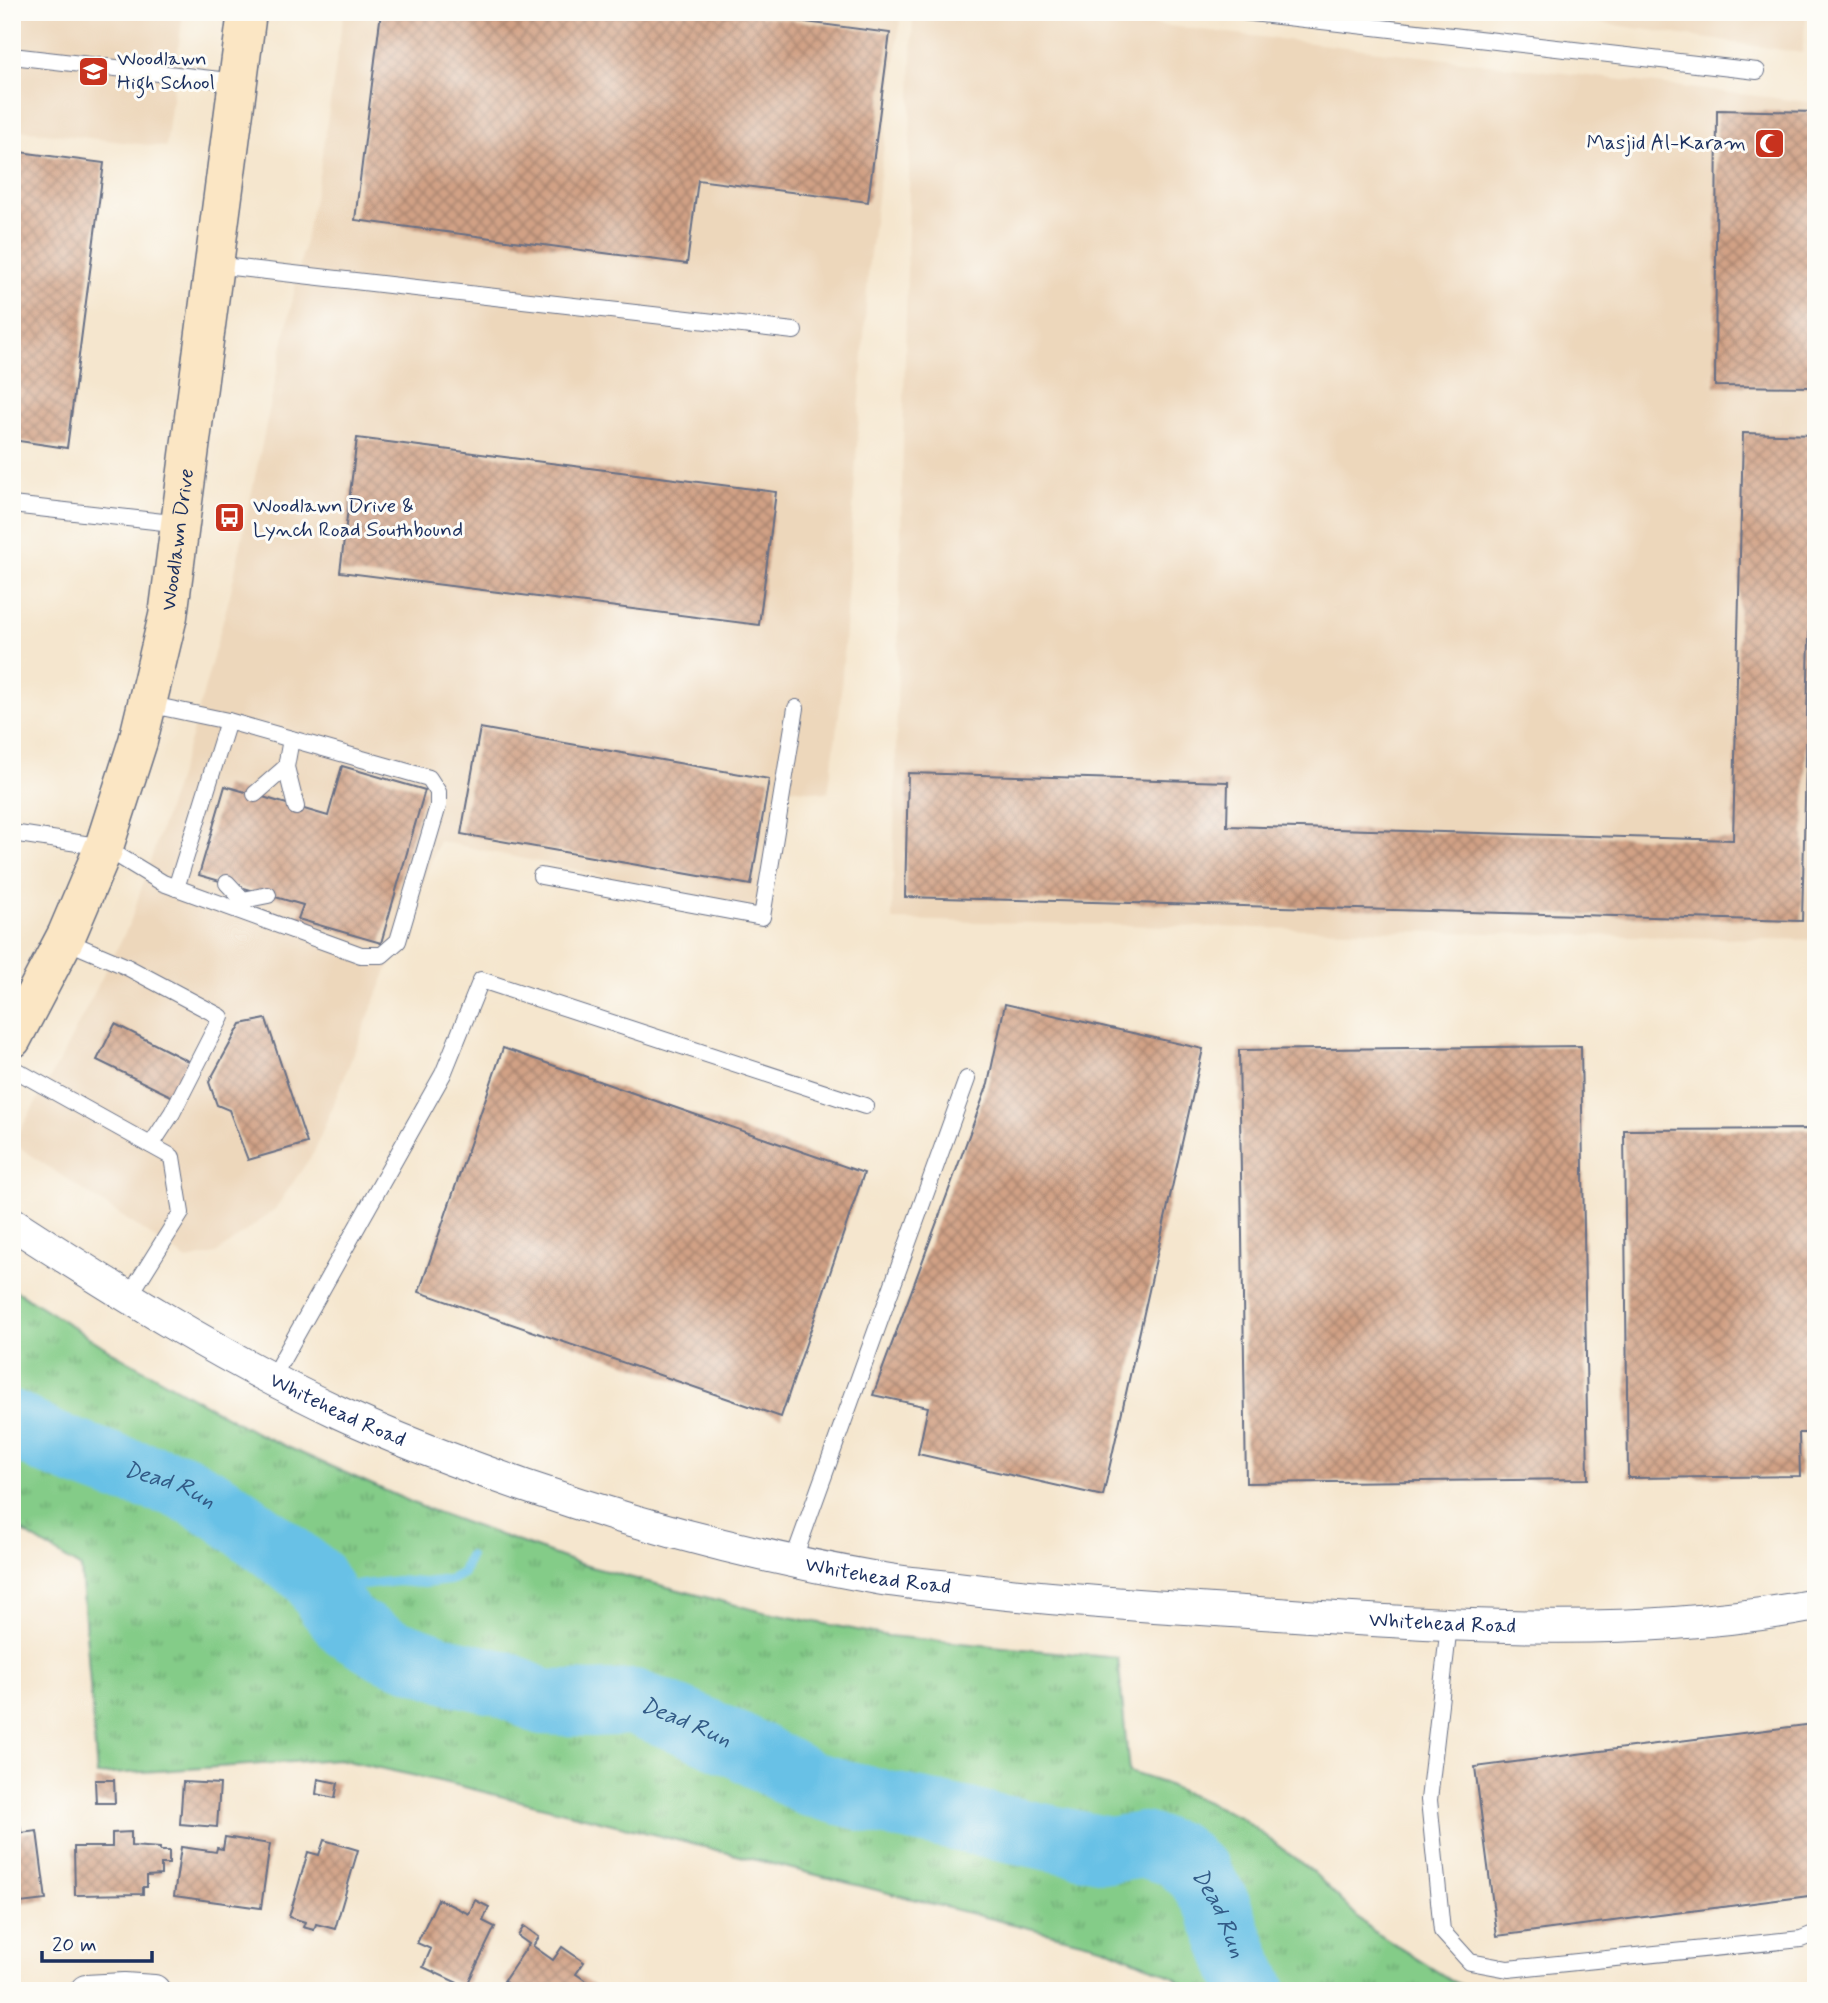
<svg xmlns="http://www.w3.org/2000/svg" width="1828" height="2003" font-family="Mynerve,sans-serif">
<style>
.built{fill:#edd7bb}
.grass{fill:url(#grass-tufts);stroke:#507e73;stroke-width:2}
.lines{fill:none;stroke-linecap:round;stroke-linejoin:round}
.stream{stroke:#68c1e6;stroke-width:10}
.river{stroke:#68c1e6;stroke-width:66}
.building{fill:url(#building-cross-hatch)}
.lane-casing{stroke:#676f85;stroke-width:18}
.street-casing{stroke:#676f85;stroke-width:34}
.secondary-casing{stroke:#676f85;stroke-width:41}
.lane{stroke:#fff;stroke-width:16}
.street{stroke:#fff;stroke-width:32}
.secondary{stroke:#fbe6c4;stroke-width:38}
.labels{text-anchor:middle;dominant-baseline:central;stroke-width:6;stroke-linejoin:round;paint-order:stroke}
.poi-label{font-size:21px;fill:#1b2f5e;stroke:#fdfcf7;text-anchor:start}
.street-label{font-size:21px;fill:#1b2f5e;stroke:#fdfcf7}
.water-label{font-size:23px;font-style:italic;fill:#325b87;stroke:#fdfcf7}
</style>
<defs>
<pattern id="grass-tufts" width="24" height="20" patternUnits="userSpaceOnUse" patternTransform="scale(1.75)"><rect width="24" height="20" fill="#84cc88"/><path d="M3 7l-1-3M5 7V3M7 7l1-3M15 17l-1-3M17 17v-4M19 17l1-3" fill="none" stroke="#6ba672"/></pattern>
<pattern id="building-cross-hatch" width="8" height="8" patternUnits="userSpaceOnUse" patternTransform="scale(1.75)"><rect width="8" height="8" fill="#d1a185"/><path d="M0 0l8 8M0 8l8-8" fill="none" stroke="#a98470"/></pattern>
</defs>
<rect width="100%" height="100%" fill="#fdfcf7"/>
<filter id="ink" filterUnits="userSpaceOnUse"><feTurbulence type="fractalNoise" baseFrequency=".0143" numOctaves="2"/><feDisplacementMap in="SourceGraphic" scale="14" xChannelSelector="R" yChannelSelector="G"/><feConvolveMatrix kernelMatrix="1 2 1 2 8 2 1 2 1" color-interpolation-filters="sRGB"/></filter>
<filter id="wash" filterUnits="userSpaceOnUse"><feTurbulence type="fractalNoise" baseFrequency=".00686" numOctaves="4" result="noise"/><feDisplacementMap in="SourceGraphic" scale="28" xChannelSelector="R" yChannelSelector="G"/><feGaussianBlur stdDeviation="1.57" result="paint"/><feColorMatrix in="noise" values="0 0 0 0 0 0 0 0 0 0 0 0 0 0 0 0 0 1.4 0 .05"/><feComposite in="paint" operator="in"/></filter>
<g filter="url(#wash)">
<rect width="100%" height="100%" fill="#f5e6ce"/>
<g class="built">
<path d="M12 12H183L166 147 12 129Z"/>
<path d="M344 12H876L890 14 900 21 869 261 840 707 828 793 782 787 767 910 439 841 314 1152 275 1209 216 1254 187 1260 13 1143 59 1062 130 923 192 734 230 595 319 175Z"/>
<path d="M913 12H1051L1816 103V940L892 920Z"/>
<path d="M1528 12H1807L1802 53Z"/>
</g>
<path class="grass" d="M12 1288 109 1350 256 1433 422 1507 583 1565 763 1612 888 1636 1118 1658 1129 1772 1163 1783 1240 1817 1313 1872 1370 1929 1454 1982 1476 1991H1190L1174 1977 1105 1947 448 1783 338 1759 97 1775 81 1568 12 1525Z"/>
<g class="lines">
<path class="stream" d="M321 1590 397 1581 424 1583 450 1580 463 1573 469 1556"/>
<path class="river" id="s1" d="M12 1423 49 1443 117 1468 180 1485 223 1509 313 1576 329 1603 348 1626 387 1649 453 1672 502 1683 542 1702 592 1704 634 1702 683 1721 742 1747 810 1784 887 1804 1109 1850 1143 1845 1176 1854 1199 1875 1218 1906 1240 1962 1254 1991"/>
</g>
<g id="blocks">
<g class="building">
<path d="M381 12H730L890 33 868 202 698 180 687 264 355 220Z"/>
<path d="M1717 110 1816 112V387L1715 386Z"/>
<path d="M12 151 104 163 67 448 12 440Z"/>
<path d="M1743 433 1814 435 1802 921 905 897 908 773 1228 782 1227 826 1733 840Z"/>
<path d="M357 438 776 492 759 625 340 572Z"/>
<path d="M480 728 769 779 751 885 461 834Z"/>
<path d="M342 766 425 790 381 943 298 919 303 905 199 875 225 786 328 816Z"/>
<path d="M1005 1004 1203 1049 1103 1496 918 1454 928 1407 873 1395 988 1084Z"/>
<path d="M266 1019 307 1143 248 1160 229 1110 217 1105 209 1082 241 1024Z"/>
<path d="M115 1024 194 1064 177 1099 97 1060Z"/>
<path d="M1581 1046 1588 1479 1246 1483 1239 1050Z"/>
<path d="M503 1048 864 1173 781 1417 419 1292Z"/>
<path d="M1816 1129V1433H1799L1800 1476 1628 1478 1624 1130Z"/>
<path d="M1813 1724 1816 1747V1895L1497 1936 1475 1767Z"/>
<path d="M318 1779 338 1783 335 1798 316 1794Z"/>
<path d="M95 1780H114L115 1803H96Z"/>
<path d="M183 1782 220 1784 217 1827 180 1824Z"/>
<path d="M20 1824 21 1833 37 1831 46 1900 12 1904V1825Z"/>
<path d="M131 1832V1846L160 1848V1851H169V1864H161V1875L147 1876V1887H143V1894L75 1895 74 1847H112V1833Z"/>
<path d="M225 1837 270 1844 261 1908 174 1896 181 1847 216 1852 217 1848 223 1849Z"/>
<path d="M324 1840 358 1850 335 1929 316 1924 314 1930 303 1927 305 1922 289 1917 308 1852 319 1855Z"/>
<path d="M438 1899 469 1914 475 1900 489 1907 483 1921 495 1927 466 1987 423 1967 431 1949 417 1943Z"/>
<path d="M524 1926 539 1937 533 1946 553 1960 562 1947 584 1962 576 1974 601 1991H517L504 1981 529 1944 518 1936Z"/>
</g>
</g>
</g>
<g filter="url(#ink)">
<use href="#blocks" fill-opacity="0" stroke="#676f85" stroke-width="2"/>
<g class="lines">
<defs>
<g id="lane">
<path d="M1243 12 1757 71"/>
<path d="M12 56 237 82"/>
<path d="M214 265 794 331"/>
<path d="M12 505 181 524"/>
<path d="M291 739 286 767 296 807"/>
<path d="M255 794 286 767"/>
<path d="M12 833 104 847 163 883 361 955H382L398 941 438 806V792L429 778 228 721 147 704"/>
<path d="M541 876 762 917 796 708"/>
<path d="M227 883 243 900"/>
<path d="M176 888 228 721"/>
<path d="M239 910 243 900 268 895"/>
<path d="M64 940 125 966 221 1017 172 1113 151 1145"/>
<path d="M12 1068 172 1157 181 1213 128 1298"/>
<path d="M272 1378 443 1074 481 980 865 1106"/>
<path d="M793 1561 967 1079"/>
<path d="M1449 1625 1429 1800 1442 1931 1470 1962 1508 1969 1801 1939 1816 1933"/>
</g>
<g id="street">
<path id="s2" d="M12 1223C118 1292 225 1359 340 1413 400 1441 462 1464 525 1486 638 1525 754 1556 872 1577 897 1582 923 1584 948 1587 1057 1601 1168 1607 1278 1614 1457 1626 1638 1639 1816 1605"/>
<path d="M86 1991 124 1989 154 1991"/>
</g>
<g id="secondary">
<path id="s3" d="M12 1039 67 934 104 847 138 741 168 616 247 12"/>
</g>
</defs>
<use href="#lane" class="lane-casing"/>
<use href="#street" class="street-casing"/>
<use href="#secondary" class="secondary-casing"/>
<use href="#lane" class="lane"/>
<use href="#street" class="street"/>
<use href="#secondary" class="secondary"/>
</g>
</g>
<defs>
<symbol id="school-square" viewBox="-11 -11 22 22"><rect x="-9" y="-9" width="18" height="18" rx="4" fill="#c8321e" stroke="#fdfcf7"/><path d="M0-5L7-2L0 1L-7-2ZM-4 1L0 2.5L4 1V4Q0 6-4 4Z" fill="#fff"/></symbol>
<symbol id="mosque-square" viewBox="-11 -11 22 22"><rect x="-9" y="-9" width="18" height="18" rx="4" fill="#c8321e" stroke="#fdfcf7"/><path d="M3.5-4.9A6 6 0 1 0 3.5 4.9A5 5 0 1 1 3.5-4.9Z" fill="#fff"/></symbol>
<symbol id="bus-square" viewBox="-11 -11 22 22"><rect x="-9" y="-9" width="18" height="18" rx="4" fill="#c8321e" stroke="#fdfcf7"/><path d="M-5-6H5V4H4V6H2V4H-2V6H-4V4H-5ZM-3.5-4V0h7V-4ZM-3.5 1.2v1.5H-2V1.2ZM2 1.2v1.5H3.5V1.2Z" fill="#fff"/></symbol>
</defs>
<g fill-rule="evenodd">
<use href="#school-square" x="76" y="54" width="35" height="35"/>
<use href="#mosque-square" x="1752" y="126" width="35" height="35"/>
<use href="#bus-square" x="212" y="500" width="35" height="35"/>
</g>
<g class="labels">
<g class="poi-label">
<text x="117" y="59">Woodlawn<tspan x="117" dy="24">High School</tspan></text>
<text x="1746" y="143" text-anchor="end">Masjid Al-Karam</text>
<text x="253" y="506">Woodlawn Drive &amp;<tspan x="253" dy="24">Lynch Road Southbound</tspan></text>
</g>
<g class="street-label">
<text stroke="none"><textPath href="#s3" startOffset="530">Woodlawn Drive</textPath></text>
<text stroke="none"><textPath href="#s2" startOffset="376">Whitehead Road</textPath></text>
<text stroke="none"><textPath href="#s2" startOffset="943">Whitehead Road</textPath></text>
<text stroke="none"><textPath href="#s2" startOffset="1510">Whitehead Road</textPath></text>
</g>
<g class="water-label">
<text stroke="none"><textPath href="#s1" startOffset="170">Dead Run</textPath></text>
<text stroke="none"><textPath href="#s1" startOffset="760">Dead Run</textPath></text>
<text stroke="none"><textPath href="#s1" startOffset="1348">Dead Run</textPath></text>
</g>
</g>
<rect width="1828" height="2003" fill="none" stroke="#fdfcf7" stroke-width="42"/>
<path d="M42 1951v10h110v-10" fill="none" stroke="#1b2f5e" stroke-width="3.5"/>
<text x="52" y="1951" font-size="21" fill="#1b2f5e" stroke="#fdfcf7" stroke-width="5" paint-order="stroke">20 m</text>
</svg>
